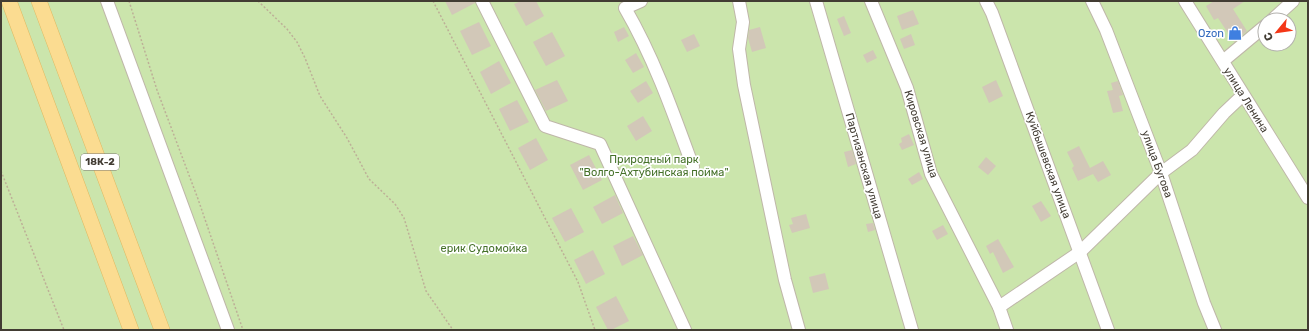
<svg xmlns="http://www.w3.org/2000/svg" width="1309" height="331" font-family="Rubik,sans-serif">
<style>
.green{fill:#cbe5ac;fill-rule:evenodd}
.building{fill:#d2c8b8}
.lines{fill:none;stroke-linecap:round;stroke-linejoin:round}
.minor-casing{stroke:#bfb7a9;stroke-width:14}
.major-casing{stroke:#dfb962;stroke-width:16}
.path{stroke:#bdb097;stroke-width:1.5;stroke-dasharray:2 2;stroke-linecap:butt}
.minor{stroke:#fff;stroke-width:12}
.major{stroke:#fbdc91;stroke-width:15}
.labels{text-anchor:middle;dominant-baseline:central;stroke-width:3.5;stroke-linejoin:round;paint-order:stroke}
.shield{fill:#fff;stroke:#7b7670;stroke-width:1}
.shield-label{font-size:10px;font-weight:bold;fill:#423c33}
.shop-label{font-size:11px;fill:#366cbe;stroke:#fff;text-anchor:end}
.street-label{font-size:11px;fill:#423c33;stroke:#fff}
.park-label{font-size:11px;fill:#457129;stroke:#fff}
</style>
<rect width="100%" height="100%" fill="#f1ece3"/>
<path class="green" d="M1 1H1308V330H1ZM1265 20H1289V44H1265Z"/>
<g class="building">
<path d="M445 1H475V3L452 15Z"/>
<path d="M521 1H536L544 16 526 26 514 4Z"/>
<path d="M1214 1H1245L1233 9 1247 31 1234 42 1218 18 1214 20 1206 6Z"/>
<path d="M913 10 919 24 902 30 897 16Z"/>
<path d="M844 16 851 33 844 36 837 19Z"/>
<path d="M479 22 491 46 472 55 460 31Z"/>
<path d="M624 27 629 36 618 42 614 32Z"/>
<path d="M760 27 766 48 752 52 748 38 749 30Z"/>
<path d="M552 32 565 56 546 66 533 42Z"/>
<path d="M694 34 700 46 687 52 681 40Z"/>
<path d="M911 34 915 45 904 49 900 39Z"/>
<path d="M873 50 877 58 867 63 863 55Z"/>
<path d="M636 53 644 67 633 73 625 60Z"/>
<path d="M499 61 511 83 491 94 480 72Z"/>
<path d="M557 80 568 101 546 111 535 90Z"/>
<path d="M996 80 1003 96 989 103 982 87Z"/>
<path d="M646 81 653 93 638 103 630 91Z"/>
<path d="M1118 81 1123 95 1119 96 1123 111 1113 113 1107 91 1113 90 1111 83Z"/>
<path d="M517 100 529 122 510 131 499 109Z"/>
<path d="M643 116 652 131 636 141 627 126Z"/>
<path d="M909 134 914 145 902 150 899 144 902 142 901 138Z"/>
<path d="M536 138 548 160 530 170 518 148Z"/>
<path d="M1079 146 1090 168 1103 161 1111 175 1098 182 1093 174 1078 181 1072 168 1074 166 1067 152Z"/>
<path d="M852 150 856 164 848 167 844 152Z"/>
<path d="M589 155 602 180 583 190 570 165Z"/>
<path d="M986 157 996 166 988 175 978 167Z"/>
<path d="M919 172 923 179 912 185 908 179Z"/>
<path d="M615 195 623 213 602 224 593 207Z"/>
<path d="M1041 201 1051 216 1041 222 1032 206Z"/>
<path d="M571 208 584 232 565 242 552 218Z"/>
<path d="M806 214 810 228 792 233 789 225 793 224 791 218Z"/>
<path d="M873 223 875 230 868 232 866 224Z"/>
<path d="M943 225 948 234 937 240 932 231Z"/>
<path d="M633 236 643 255 622 266 613 246Z"/>
<path d="M998 239 1014 267 1003 273 993 252 990 254 986 246Z"/>
<path d="M593 250 605 274 586 284 574 260Z"/>
<path d="M825 273 829 289 813 293 809 277Z"/>
<path d="M616 296 629 321 611 330H608L596 307Z"/>
</g>
<g class="lines">
<defs>
<g id="minor">
<path d="M107 1 228 330"/>
<path d="M482 1 545 126 600 144 685 330"/>
<path d="M641 1 625 8C654 58 673 112 693 167"/>
<path d="M739 1 743 22 739 49 744 85 785 280 799 330"/>
<path d="M816 1 912 330"/>
<path d="M871 1 907 88 931 174 999 307 1007 330"/>
<path d="M986 1 992 13 1108 330"/>
<path d="M1092 1 1106 30 1161 173 1204 303 1215 330"/>
<path d="M1185 1 1308 198"/>
<path d="M1272 20 1293 1"/>
<path d="M1223 61 1265 26"/>
<path d="M999 307 1080 252 1161 173 1192 150 1224 113 1243 95"/>
</g>
<g id="major">
<path d="M9 1 131 330"/>
<path d="M39 1 162 330"/>
</g>
</defs>
<use href="#minor" class="minor-casing"/>
<use href="#major" class="major-casing"/>
<g class="path">
<path d="M129 1 157 90 198 199 243 330"/>
<path d="M258 1 287 29 297 42 305 58 320 96 347 138 369 179 395 204 404 218 426 291 453 330"/>
<path d="M433 1 578 282 595 330"/>
<path d="M1 171 64 330"/>
</g>
<use href="#minor" class="minor"/>
<use href="#major" class="major"/>
</g>
<defs>
<symbol id="shop-bare" viewBox="-9 -9 18 18"><path d="M-5-2.5h2.3a2.7 3.5 0 0 1 5.4 0H5L5.5 6h-11ZM-1.5-2.5h3a1.5 2.3 0 0 0-3 0Z" fill="#3f7fe0" stroke="#fff" stroke-width="2.5" paint-order="stroke"/></symbol>
</defs>
<g fill-rule="evenodd">
<use href="#shop-bare" x="1225" y="23" width="20" height="20"/>
</g>
<g class="labels">
<rect class="shield" x="81" y="154" width="38" height="16" rx="3"/>
<g class="shield-label">
<text x="100" y="162">18К-2</text>
</g>
<g class="shop-label">
<text x="1224" y="33">Ozon</text>
</g>
<g class="street-label">
<text transform="translate(1246 100) rotate(58)">улица Ленина</text>
<text transform="translate(921 134) rotate(73)">Кировская улица</text>
<text transform="translate(1157 164) rotate(70)">улица Бугова</text>
<text transform="translate(1048 165) rotate(70)">Куйбышевская улица</text>
<text transform="translate(864 166) rotate(74)">Партизанская улица</text>
</g>
<g class="park-label">
<text x="654" y="159">Природный парк<tspan x="654" dy="13">"Волго-Ахтубинская пойма"</tspan></text>
<text x="484" y="248">ерик Судомойка</text>
</g>
</g>
<rect width="1309" height="331" fill="none" stroke="#423c33" stroke-width="4"/>
<g transform="translate(1277 32) rotate(241)"><circle r="19" fill="#ffffff" stroke="#b3b1ad"/>
<path d="M0-3L7 15L0 10L-7 15Z" fill="#f43717"/>
<text y="-6" font-size="11" font-weight="bold" text-anchor="middle" fill="#423c33">С</text>
</g>
</svg>
